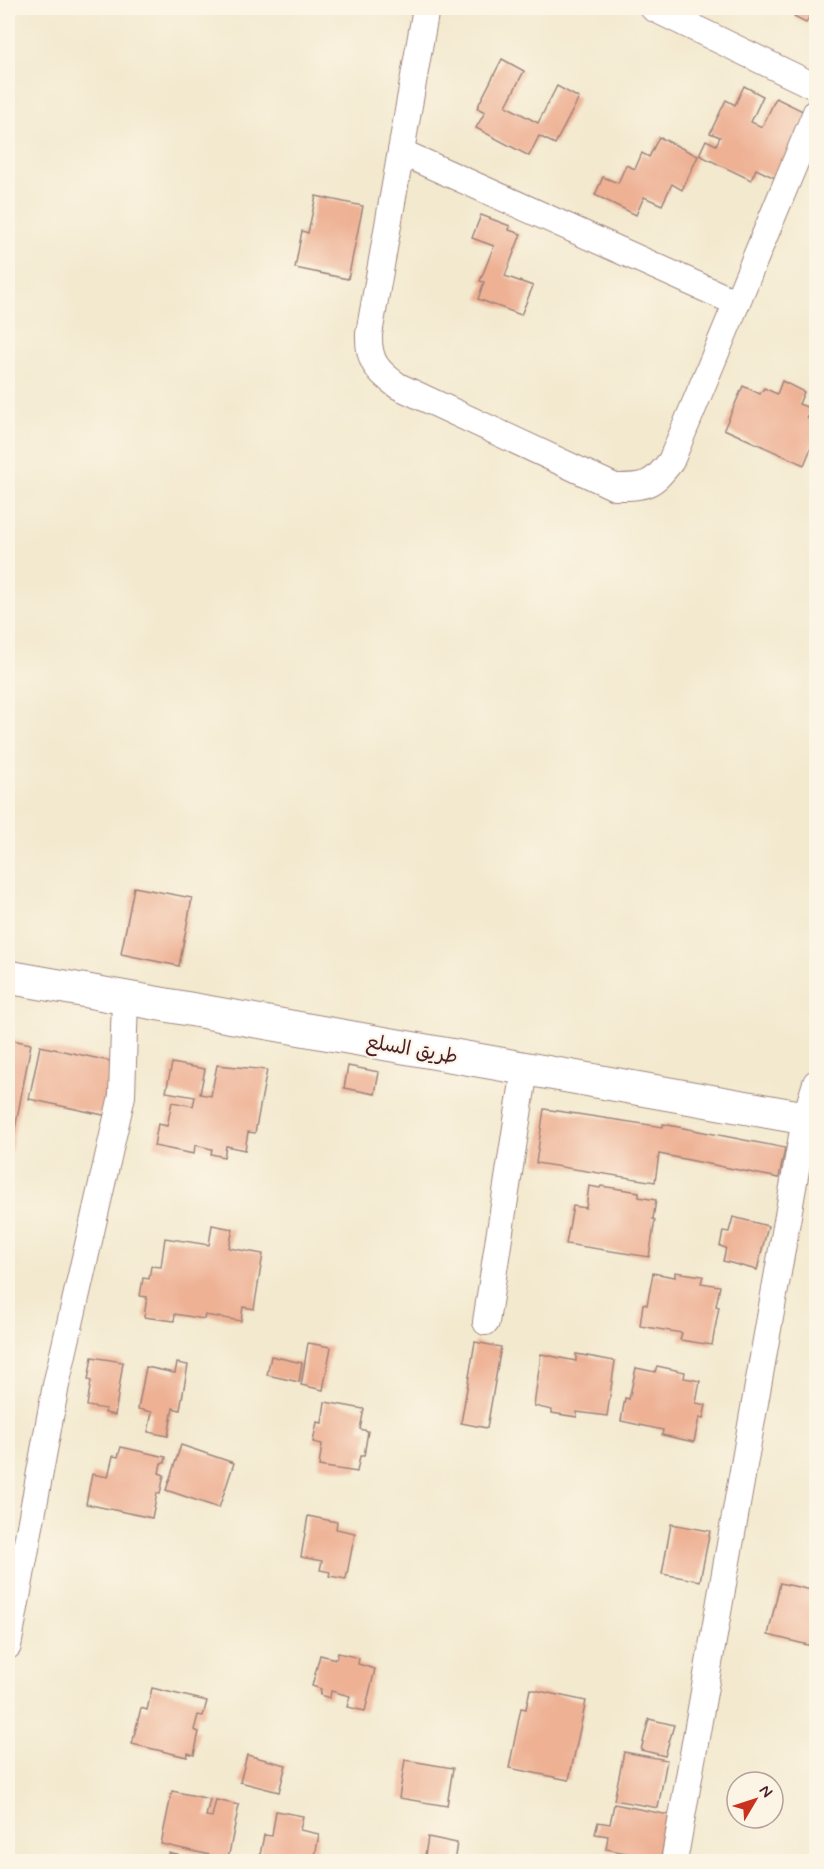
<svg xmlns="http://www.w3.org/2000/svg" width="824" height="1869" font-family="Mynerve,'Playpen Sans Arabic',sans-serif">
<style>
.building{fill:#eeb194}
.lines{fill:none;stroke-linecap:round;stroke-linejoin:round}
.minor-casing{stroke:#9e847d;stroke-width:28}
.tertiary-casing{stroke:#9e847d;stroke-width:35}
.minor{stroke:#fff;stroke-width:26}
.tertiary{stroke:#fff;stroke-width:33}
.labels{text-anchor:middle;dominant-baseline:central;stroke-width:4.5;stroke-linejoin:round;paint-order:stroke}
.street-label{font-size:20px;fill:#4a1f2b;stroke:#fcf5e5}
</style>
<rect width="100%" height="100%" fill="#fcf5e5"/>
<filter id="ink" filterUnits="userSpaceOnUse"><feTurbulence type="fractalNoise" baseFrequency=".0167" numOctaves="2"/><feDisplacementMap in="SourceGraphic" scale="12" xChannelSelector="R" yChannelSelector="G"/><feConvolveMatrix kernelMatrix="1 2 1 2 8 2 1 2 1" color-interpolation-filters="sRGB"/></filter>
<filter id="wash" filterUnits="userSpaceOnUse"><feTurbulence type="fractalNoise" baseFrequency=".008" numOctaves="4" result="noise"/><feDisplacementMap in="SourceGraphic" scale="24" xChannelSelector="R" yChannelSelector="G"/><feGaussianBlur stdDeviation="1.35" result="paint"/><feColorMatrix in="noise" values="0 0 0 0 0 0 0 0 0 0 0 0 0 0 0 0 0 1.4 0 .05"/><feComposite in="paint" operator="in"/></filter>
<g filter="url(#wash)">
<rect width="100%" height="100%" fill="#f3e9cf"/>
<g id="blocks">
<g class="building">
<path d="M799 8H814L806 23 794 17Z"/>
<path d="M502 59 524 71 506 106 538 123 557 86 579 98 555 144 539 136 529 156 476 128 485 112 477 108Z"/>
<path d="M744 86 763 96 751 122 762 127 776 98 807 113 779 180 756 169 751 180 699 155 706 140 716 145 720 137 710 133 726 100 735 105Z"/>
<path d="M659 137 698 156 682 190 672 184 662 205 644 197 636 215 595 195 603 177 618 183 626 165 635 169 642 153 649 157Z"/>
<path d="M316 196 363 206 348 279 295 268 302 231 308 233Z"/>
<path d="M481 215 510 226 509 230 521 234 505 276 533 286 521 315 478 299 484 282 480 281 494 246 472 238Z"/>
<path d="M782 381 804 392 799 404 812 409 807 418 816 423V436L804 465 724 429 743 386 760 394 764 388 777 394Z"/>
<path d="M134 887 192 898 179 966 121 954Z"/>
<path d="M8 1039 31 1044 9 1161H8Z"/>
<path d="M40 1046 119 1063 108 1116 29 1099Z"/>
<path d="M172 1063 205 1069 200 1094 211 1096 217 1065 267 1070 255 1133 248 1132 245 1150 226 1146 224 1157 211 1154 212 1149 195 1145 194 1154 154 1146 158 1124 167 1126 172 1102 193 1106 195 1097 166 1092Z"/>
<path d="M348 1066 379 1072 375 1094 344 1088Z"/>
<path d="M544 1109 663 1127V1124L785 1148 779 1178 659 1154 655 1182 536 1163Z"/>
<path d="M589 1186 600 1188 601 1186 639 1192V1197L656 1200 653 1219 655 1220 649 1257 566 1244 573 1206 586 1208Z"/>
<path d="M733 1217 768 1226 757 1270 723 1261 726 1248 720 1246 723 1231 729 1232Z"/>
<path d="M212 1225 233 1229 229 1248 263 1254 254 1309 243 1307 241 1321 205 1315 204 1319 175 1314 174 1321 144 1317 147 1297 140 1296 143 1278 149 1279 151 1266 161 1267 165 1238 209 1245Z"/>
<path d="M675 1272 703 1276 701 1283 720 1286 716 1306 719 1307 712 1345 680 1340 682 1333 640 1326 643 1304 647 1305 653 1273 675 1277Z"/>
<path d="M475 1342 501 1347 487 1428 461 1423Z"/>
<path d="M308 1343 331 1347 323 1390 301 1385Z"/>
<path d="M541 1354 576 1361V1354L615 1361 607 1416 577 1412V1417L552 1413V1410L534 1406Z"/>
<path d="M271 1356 302 1363 299 1382 267 1375Z"/>
<path d="M92 1357 123 1362 115 1415 105 1413 106 1409 87 1406 91 1381 88 1380Z"/>
<path d="M177 1363 188 1365 180 1410 173 1408 168 1436 148 1432 152 1412 138 1409 146 1367 175 1373Z"/>
<path d="M657 1366 685 1372 684 1378 700 1381 696 1403 706 1405 703 1419 699 1418 694 1442 662 1435 663 1430 621 1421 625 1398 629 1399 636 1368 655 1372Z"/>
<path d="M325 1402 364 1409 360 1429 368 1431 364 1456H360L357 1472 319 1466 322 1444 313 1442 317 1422 322 1423Z"/>
<path d="M181 1445 234 1463 219 1508 166 1490Z"/>
<path d="M121 1447 166 1457 165 1463H161L159 1473 164 1475 160 1494 157 1493 152 1518 86 1504 92 1474 108 1477 113 1456 118 1457Z"/>
<path d="M308 1516 337 1522 336 1529 355 1533 346 1579 329 1576 330 1572 320 1570 322 1561 301 1557Z"/>
<path d="M671 1524 710 1531 700 1581 662 1574Z"/>
<path d="M780 1583 816 1591V1647L768 1635Z"/>
<path d="M338 1653 359 1658 358 1664 375 1669 365 1711 347 1707 350 1696 331 1691 330 1698 320 1695 321 1689 312 1686 320 1655 336 1659Z"/>
<path d="M152 1688 207 1701 203 1716 198 1715 194 1730 199 1732 194 1755 188 1753 187 1757 132 1744 141 1708 147 1710Z"/>
<path d="M530 1689 586 1701 569 1780 509 1768 521 1708 526 1709Z"/>
<path d="M649 1719 674 1725 665 1756 641 1750Z"/>
<path d="M624 1752 667 1760 658 1808 614 1800Z"/>
<path d="M247 1755 286 1765 279 1792 240 1782Z"/>
<path d="M405 1760 453 1768 447 1806 399 1798Z"/>
<path d="M172 1791 210 1799 206 1816 212 1817 216 1800 239 1805 228 1859 161 1844Z"/>
<path d="M614 1804 669 1815 661 1860 606 1849 608 1836 595 1834 598 1822 610 1824Z"/>
<path d="M276 1811 303 1816 300 1830 319 1834 314 1862H253L255 1855H260L264 1835 272 1836Z"/>
<path d="M428 1837 457 1843 454 1862H424Z"/>
<path d="M169 1853 186 1857 185 1859 191 1862H168Z"/>
</g>
</g>
</g>
<g filter="url(#ink)">
<use href="#blocks" fill-opacity="0" stroke="#9e847d" stroke-width="1.5"/>
<g class="lines">
<defs>
<g id="minor">
<path d="M426 8 369 334C368 361 377 371 398 386L615 487C646 487 652 486 671 461L816 112"/>
<path d="M653 8 816 87"/>
<path d="M401 152 737 303"/>
<path d="M486 1322 525 1069"/>
<path d="M8 1646 56 1385 122 1096 125 998"/>
<path d="M674 1862 805 1119 816 1083"/>
</g>
<path id="tertiary" d="M8 977 816 1120"/>
</defs>
<use href="#minor" class="minor-casing"/>
<use href="#tertiary" class="tertiary-casing"/>
<use href="#minor" class="minor"/>
<use href="#tertiary" class="tertiary"/>
</g>
</g>
<g class="labels">
<g class="street-label">
<text transform="translate(412 1050) rotate(10)">طريق السلع</text>
</g>
</g>
<rect width="824" height="1869" fill="none" stroke="#fcf5e5" stroke-width="30"/>
<g transform="translate(755 1800) rotate(51)"><circle r="28" fill="#fcf5e5" stroke="#b59f9b" stroke-width="1.5"/>
<path d="M0-4.5L10 22L0 15L-10 22Z" fill="#c8321e"/>
<text y="-9" font-size="16" font-weight="bold" text-anchor="middle" fill="#4a1f2b">N</text>
</g>
</svg>
